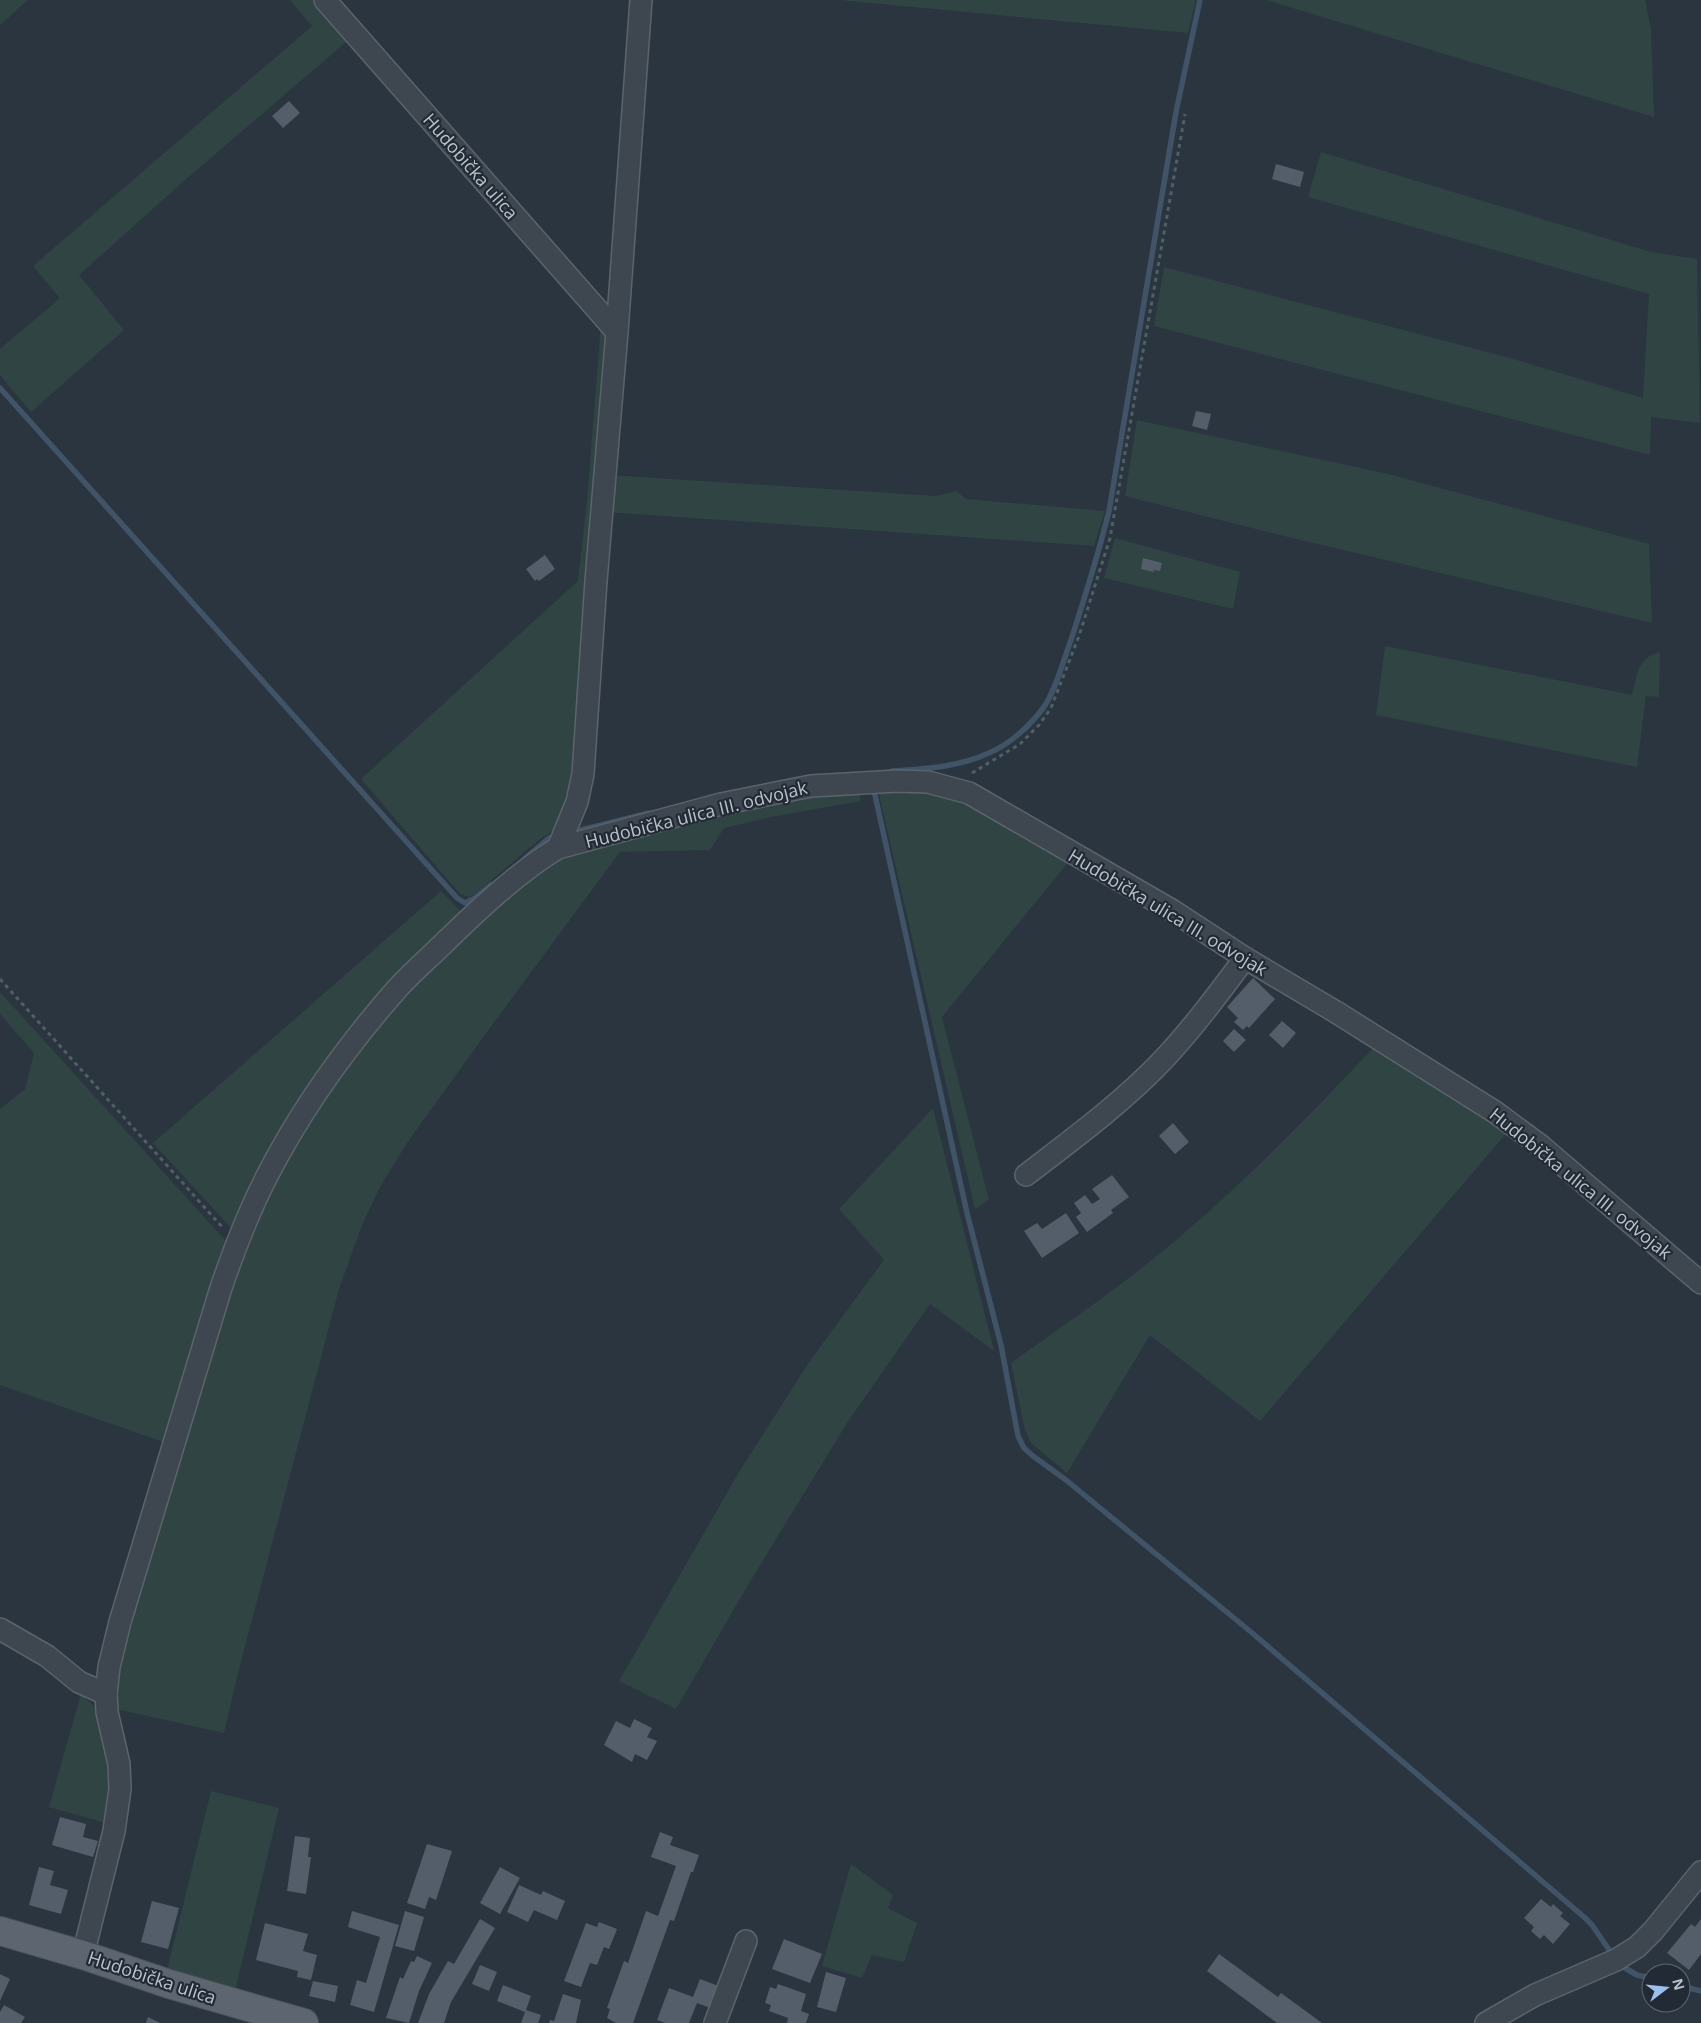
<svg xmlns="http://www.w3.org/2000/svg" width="1701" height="2023" font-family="'Open Sans',sans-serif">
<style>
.green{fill:#2f4443}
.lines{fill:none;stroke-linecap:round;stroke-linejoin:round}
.stream{stroke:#415367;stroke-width:5.5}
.building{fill:#535e6a}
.minor-casing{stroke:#5b646d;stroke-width:24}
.major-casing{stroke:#4a525c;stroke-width:30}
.path{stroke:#4e6062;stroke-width:3;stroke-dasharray:4 4;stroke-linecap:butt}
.minor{stroke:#3e4650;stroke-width:21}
.major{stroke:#5c6570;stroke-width:28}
.labels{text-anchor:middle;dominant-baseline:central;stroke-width:4.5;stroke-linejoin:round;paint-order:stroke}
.street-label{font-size:18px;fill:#bac1ca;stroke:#222b35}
</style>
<rect width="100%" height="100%" fill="#2a3540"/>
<g class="green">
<path d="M0 0H28L0 25Z"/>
<path d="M290 0H318L352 37 184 181 79 275 124 330 31 412 0 375V349L60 298 33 266 312 26Z"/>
<path d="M840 0H1196L1188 33Z"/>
<path d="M1266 0H1645L1651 29 1654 117Z"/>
<path d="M1321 152 1651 252 1697 259 1700 423 1651 417 1650 455 1154 326 1164 267 1510 358 1643 398 1649 294 1308 197Z"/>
<path d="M601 323 609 334 577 775 560 826 539 840 475 894 469 897 460 894 361 779 578 581 587 501Z"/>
<path d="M1137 420 1388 474 1649 544 1652 623 1284 536 1125 496Z"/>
<path d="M610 475 936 496 956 491 966 499 1105 511 1094 546 606 512Z"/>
<path d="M1115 538 1240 572 1233 609 1104 578Z"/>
<path d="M1385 646 1632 695C1637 678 1637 655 1660 653L1659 697 1646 696 1637 767 1376 715Z"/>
<path d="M857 786 861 801 771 817 724 828 710 850 620 852 492 1025 407 1143 380 1187 362 1225 339 1289 238 1673 224 1733 116 1709 114 1671 242 1245 301 1124 401 992 471 925 561 854 633 833Z"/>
<path d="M877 786 948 792 1070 860 942 1017 989 1200 975 1209Z"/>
<path d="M441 891 463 914 394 983 232 1229 153 1143Z"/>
<path d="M0 992 225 1240 226 1243 166 1443 0 1385V1109L25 1089 34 1053 0 1014Z"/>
<path d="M1378 1043 1510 1129 1260 1421 1150 1335 1067 1473 1031 1443 1025 1430 1011 1363C1057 1330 1104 1298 1148 1263 1232 1196 1305 1120 1378 1043Z"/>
<path d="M933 1108 994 1351 930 1304 847 1423 748 1585 676 1709 619 1681 739 1472 809 1362 884 1260 839 1209Z"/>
<path d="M81 1694 97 1709 110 1764 109 1824 49 1807Z"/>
<path d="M211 1791 279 1808 235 1991 167 1970Z"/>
<path d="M851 1864 893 1895 888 1908 917 1923 904 1962 872 1955 862 1978 822 1966Z"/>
</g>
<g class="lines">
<g class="stream">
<path d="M0 388 457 898 465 903 475 898 491 885"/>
<path d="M892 771C925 769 959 767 989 753 1010 744 1030 726 1044 707 1057 687 1063 661 1071 640 1085 597 1098 555 1109 511L1176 112 1200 0"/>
<path d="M873 786 967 1213 1001 1345 1018 1436 1024 1448 1033 1456 1066 1480 1251 1632 1584 1917 1592 1925 1612 1954"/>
<path d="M573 832 649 813"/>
<path d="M524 859 549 838"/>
<path d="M1625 1968 1637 1975 1651 1978"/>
<path d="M1681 1986 1701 1991"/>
</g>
</g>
<g class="building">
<path d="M289 101 300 113 283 128 272 116Z"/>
<path d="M1276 164 1304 172 1300 187 1272 179Z"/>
<path d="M1196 411 1211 414 1207 430 1192 426Z"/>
<path d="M545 555 555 569 539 581 537 579 535 581 526 569Z"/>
<path d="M1143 558 1162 563 1160 571 1154 570V572L1141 569Z"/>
<path d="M1253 978 1275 999 1249 1028 1247 1026 1243 1030 1234 1022 1238 1018 1227 1007Z"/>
<path d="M1282 1021 1296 1033 1283 1048 1269 1035Z"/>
<path d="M1234 1029 1246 1040 1234 1052 1223 1041Z"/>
<path d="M1173 1123 1189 1142 1175 1154 1159 1136Z"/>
<path d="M1112 1175 1129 1197 1111 1210 1113 1213 1087 1232 1076 1217 1081 1213 1074 1203 1085 1195 1092 1204 1100 1199 1092 1189Z"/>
<path d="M1066 1213 1079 1233 1042 1258 1024 1231 1037 1223 1042 1229Z"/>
<path d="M634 1719 652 1728 647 1737 657 1741 647 1760 635 1754 632 1762 604 1745 616 1721 630 1728Z"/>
<path d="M60 1817 86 1824 83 1837 98 1841 93 1857 52 1845Z"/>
<path d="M660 1832 673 1837 670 1845 699 1855 693 1872H691L674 1921 670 1920 633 2023H616L607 2018 610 2009 607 2008 624 1961 628 1963 646 1911 658 1916 676 1866 651 1857Z"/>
<path d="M295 1836 310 1838 308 1857H311L306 1894 287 1891Z"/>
<path d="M427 1844 452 1851 436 1900 429 1897 425 1909 407 1903Z"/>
<path d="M39 1867 54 1871 50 1885 68 1890 61 1914 29 1905Z"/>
<path d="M500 1867 520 1878 500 1914 480 1903Z"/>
<path d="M519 1885 541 1895 543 1891 565 1901 557 1920 534 1910 528 1922 507 1912Z"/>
<path d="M1541 1899 1551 1907 1553 1904 1563 1913 1560 1916 1570 1924 1553 1944 1544 1935 1540 1939 1531 1931 1534 1927 1524 1918Z"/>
<path d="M152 1901 179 1908 168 1949 141 1942Z"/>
<path d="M352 1911 399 1925 374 2012 350 2005 357 1980 366 1983 380 1937 348 1927Z"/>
<path d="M405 1911 424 1917 414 1951 395 1946Z"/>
<path d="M480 1919 495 1928 451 2002 444 2023H418L429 1994 448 1961 454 1964Z"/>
<path d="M1701 1919V1954L1689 1970 1667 1953 1691 1924 1695 1927Z"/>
<path d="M599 1922 617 1929 609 1949 604 1947 597 1965 590 1963 581 1987 564 1981 586 1923 597 1927Z"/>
<path d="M265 1923 308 1934 303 1951 317 1955 311 1980 297 1977 298 1971 256 1960Z"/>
<path d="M784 1939 822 1954 810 1983 772 1969Z"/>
<path d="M1219 1954 1278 1997 1281 1993 1322 2023H1277L1207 1971Z"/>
<path d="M417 1956 432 1963 419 1991 409 2023 386 2018 400 1977 403 1979 411 1961 414 1962Z"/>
<path d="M480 1965 497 1972 489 1991 472 1984Z"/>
<path d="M826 1972 846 1978 836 2012 817 2007Z"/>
<path d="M0 1974 10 1979 0 2001Z"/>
<path d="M700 1979 721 1987 713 2009 697 2003 689 2023H665L657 2020 669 1988 693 1997Z"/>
<path d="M313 1981 338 1986 335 2002 309 1996Z"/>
<path d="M778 1984 806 1994 801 2011 809 2014 806 2023H787L788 2018 769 2011 771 2005 765 2003 770 1987 776 1989Z"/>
<path d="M503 1985 531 1996 526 2010 541 2015 538 2023H521L525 2012 497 2001Z"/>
<path d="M563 1994 581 2000 576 2023H549L550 2020 554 2021Z"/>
<path d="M4 2005 25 2017 21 2023H0V2012Z"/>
<path d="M148 2017 160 2023H146Z"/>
</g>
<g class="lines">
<defs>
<g id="minor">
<path d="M325 0 617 332"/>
<path d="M558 848 577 802 583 774 596 581 617 332 641 0"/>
<path d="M1026 1175C1073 1139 1122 1103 1163 1060 1193 1028 1219 993 1245 958"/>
<path d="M0 1629 47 1656 79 1682 106 1694"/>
<path d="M83 1955 114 1831 120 1789 119 1764 107 1712 106 1694 109 1667 120 1622 220 1291C233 1252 248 1213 267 1176 302 1108 346 1047 396 990 411 973 429 958 445 942 479 909 518 872 558 848L721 804 811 786 897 781 928 782 969 793 1173 911 1245 958 1336 1012 1495 1112 1541 1146 1701 1283"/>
<path d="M715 2023 746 1941"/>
<path d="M1486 2023 1535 1995 1616 1960 1637 1947 1653 1931 1701 1872"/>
</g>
<path id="major" d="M0 1931 83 1955 169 1984 304 2023"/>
</defs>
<use href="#minor" class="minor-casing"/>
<use href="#major" class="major-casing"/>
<g class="path">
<path d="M972 773 1020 744 1039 725 1051 708 1079 636 1110 538 1185 114"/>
<path d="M0 979 223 1228"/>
</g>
<use href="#minor" class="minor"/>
<use href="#major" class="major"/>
</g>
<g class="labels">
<g class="street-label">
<text transform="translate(471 166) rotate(49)">Hudobička ulica</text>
<text transform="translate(696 814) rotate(-14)">Hudobička ulica III. odvojak</text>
<text transform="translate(1168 912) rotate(31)">Hudobička ulica III. odvojak</text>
<text transform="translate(1581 1183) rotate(39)">Hudobička ulica III. odvojak</text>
<text transform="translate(152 1977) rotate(18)">Hudobička ulica</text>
</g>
</g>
<g transform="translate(1666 1988) rotate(74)"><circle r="24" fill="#222b35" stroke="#5f6771"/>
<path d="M0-4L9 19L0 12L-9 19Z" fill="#9cc0ee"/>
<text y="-8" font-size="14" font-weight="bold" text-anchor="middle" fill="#bac1ca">N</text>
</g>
</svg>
